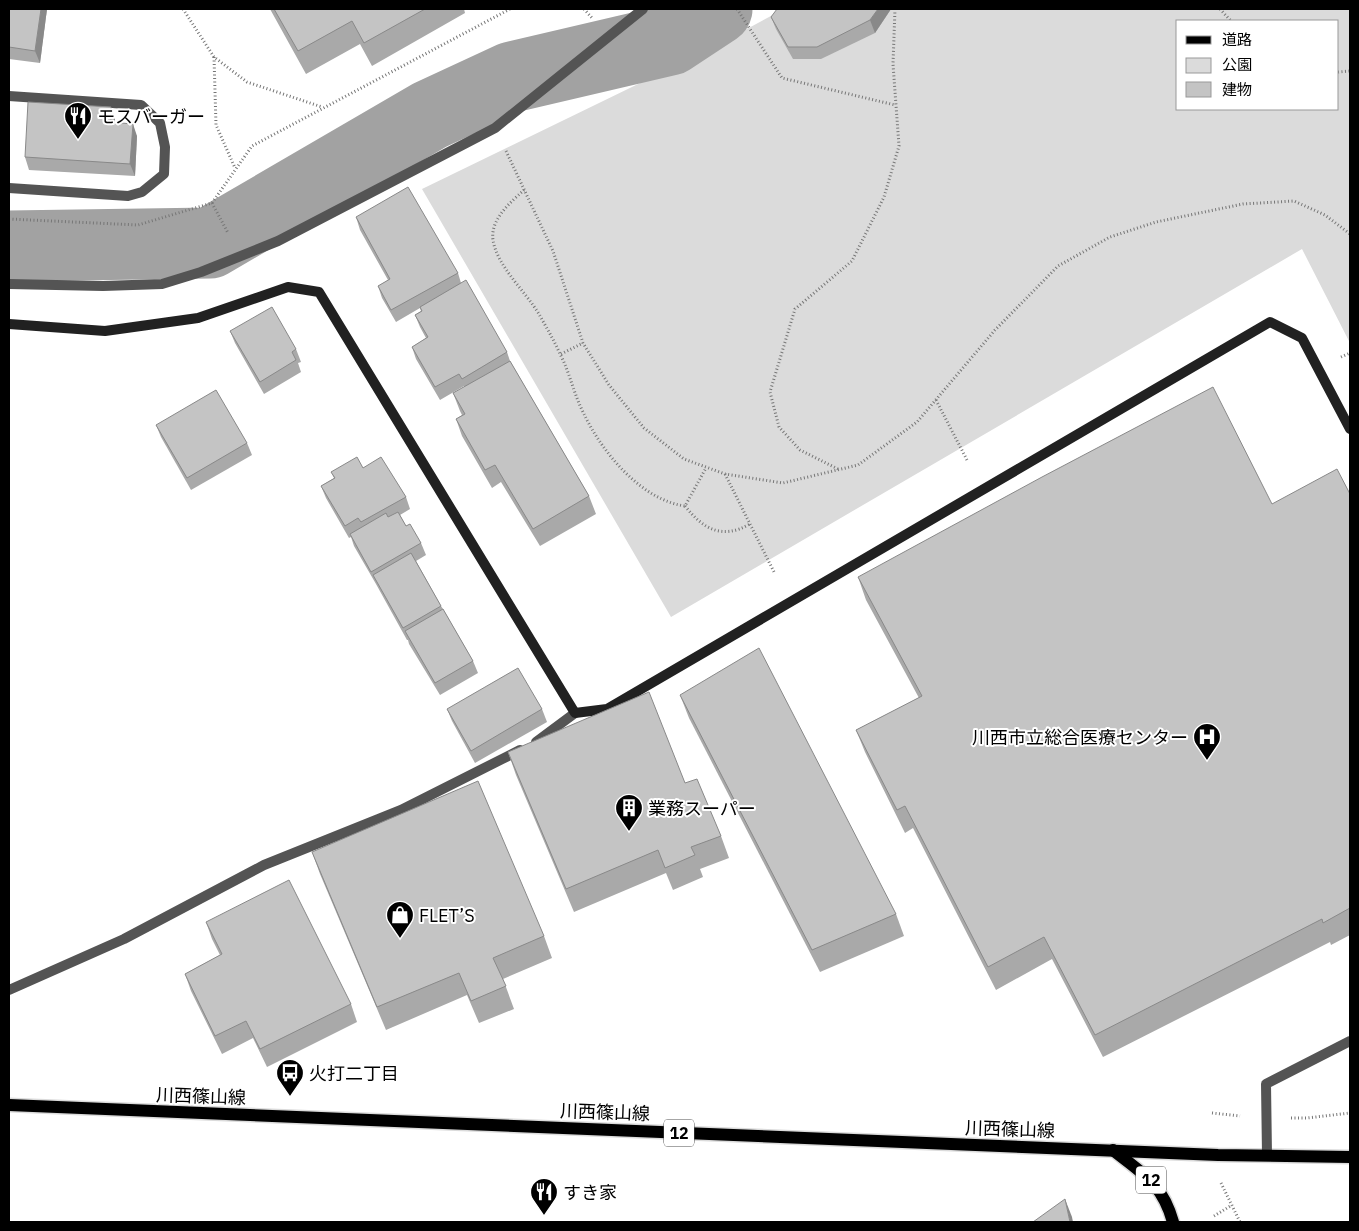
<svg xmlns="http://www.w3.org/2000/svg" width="1359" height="1231" font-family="'IBM Plex Sans','Noto Sans JP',sans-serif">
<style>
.green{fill:#dbdbdb;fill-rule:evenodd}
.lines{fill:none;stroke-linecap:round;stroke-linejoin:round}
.river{stroke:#a2a2a2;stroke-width:71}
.primary-casing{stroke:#dbdbdb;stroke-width:15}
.path{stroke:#767676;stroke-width:3;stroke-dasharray:1 2.5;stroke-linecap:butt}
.lane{stroke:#545454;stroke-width:10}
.street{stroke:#545454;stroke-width:10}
.secondary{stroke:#212121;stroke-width:10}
.primary{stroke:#000;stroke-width:12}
.wall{fill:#a9a9a9}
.shaded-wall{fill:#898989}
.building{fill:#c4c4c4;stroke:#898989}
.labels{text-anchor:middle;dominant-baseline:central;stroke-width:4;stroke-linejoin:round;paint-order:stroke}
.shield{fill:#fff;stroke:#4c4c4c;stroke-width:1}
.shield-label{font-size:16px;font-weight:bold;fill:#000}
.poi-label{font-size:18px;fill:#000;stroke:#fff;text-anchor:start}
.street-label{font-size:18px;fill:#000;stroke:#fff}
</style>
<rect width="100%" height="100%" fill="#fff"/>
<path class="green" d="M784 9H1350V343L1302 249 671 617 422 189 706 51ZM1178 21H1338V109H1178Z"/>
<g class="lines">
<path class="river" d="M9 246 210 243 430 115 512 77 670 40 717 9"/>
<defs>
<g id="primary">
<path d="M9 1105 1218 1155 1350 1157"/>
<path d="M1113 1150C1143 1174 1162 1183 1173 1222"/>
</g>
</defs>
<use href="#primary" class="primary-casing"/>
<g class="path">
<path d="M183 9 214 57 247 82 322 107"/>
<path d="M584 9 592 18"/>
<path d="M737 9 782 78 895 105"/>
<path d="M1220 9 1231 21"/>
<path d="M214 57 216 125 235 168"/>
<path d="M1338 72 1350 71"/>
<path d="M506 151 553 251 583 343 609 385 644 428 684 459 725 474 783 483 858 465 917 422 995 330 1058 266 1110 237 1156 222 1243 204 1294 201 1325 215 1350 234"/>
<path d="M524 190C511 202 490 219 493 240 497 266 525 291 539 314 546 327 554 340 560 354 570 373 574 395 584 414 602 452 641 500 685 506L706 468"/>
<path d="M212 203 228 233"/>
<path d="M9 219 138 225 212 203 252 146 510 9"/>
<path d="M561 354 583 343"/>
<path d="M1341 357 1350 353"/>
<path d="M936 400 967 460"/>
<path d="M838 469 800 450 779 427 770 392 795 309 852 261 884 197 899 146 893 64 895 9"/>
<path d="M725 474 774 572"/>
<path d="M685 506C703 529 722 540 750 524"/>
<path d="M1212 1113 1240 1116"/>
<path d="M1291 1118H1307L1350 1113"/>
<path d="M1221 1183 1240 1222"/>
<path d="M1214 1216 1232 1205"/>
</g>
<path class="lane" d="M9 96 141 105 160 123 165 147 164 174 142 192 128 196 9 188"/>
<g class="street">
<path d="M9 284 103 286 162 284 201 272 278 241 495 128 643 9"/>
<path d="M536 742 575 713"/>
<path d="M9 990 124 939 264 865 401 810 520 750"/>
<path d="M1267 1155 1266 1084 1350 1041"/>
</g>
<path class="secondary" d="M9 324 105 331 198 318 288 287 319 292 575 713 607 709 1270 322 1302 338 1350 429"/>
<use href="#primary" class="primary"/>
</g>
<g class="wall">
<path d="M9 9H47L40 63 9 59Z"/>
<path d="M270 9H464L465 13 372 66 360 44 306 74Z"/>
<path d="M891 9 875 33 821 59H793L776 29 771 17Z"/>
<path d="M115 119V122L137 136 135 176 29 170 25 157Z"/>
<path d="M356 217 458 273 461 283 507 352 510 361 589 496 596 514 540 546 501 482 492 488 462 436 456 419 462 415 460 411 453 393 464 387V386L440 400 416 359 412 347 426 338 420 327 415 315 421 311 420 308 396 322 382 298 378 286 388 280 360 230Z"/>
<path d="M230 331 296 349 301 362 298 363 301 372 264 394 235 343Z"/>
<path d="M156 425 247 443 252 455 191 490 161 437Z"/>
<path d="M363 468 406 497 410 509 400 515 406 526 421 543 426 555 416 561 441 606 443 609 473 661 478 673 440 695 409 644 408 640H407L376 584 354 546 351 537 349 538 326 498 321 486 334 478 331 472Z"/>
<path d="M1350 494V935L1331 945 1330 942 1103 1057 1052 959 996 990 913 828 905 833 865 752 856 730 919 698 866 600 858 577 1272 504Z"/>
<path d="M680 695 896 914 904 936 820 972 689 718Z"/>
<path d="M447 709H542L547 722 475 763 452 721Z"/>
<path d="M508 752 685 783 721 836 729 858 700 869 703 877 673 890 666 873 574 912 516 775Z"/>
<path d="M312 852 544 936 552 958 503 979 514 1009 479 1023 467 995 386 1030 320 874Z"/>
<path d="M206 922 351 1004 357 1022 267 1067 253 1038 222 1054 191 991 185 974 220 955 212 939Z"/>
</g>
<g class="shaded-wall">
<path d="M41 9H47L40 63 35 51Z"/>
<path d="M878 9H891L875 33 870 20Z"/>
<path d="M111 107 115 119 114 134 110 122Z"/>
<path d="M133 124 137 136 135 176 130 164Z"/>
<path d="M1065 1199 1072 1217 1073 1222H1070Z"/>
</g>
<g class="building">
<path d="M9 9H41L35 51 9 47Z"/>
<path d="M274 9H425L364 43 352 21 298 51Z"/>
<path d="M777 9H878L870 20 817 47H788L771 17Z"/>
<path d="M28 102 111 107 110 122 133 124 130 164 25 157Z"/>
<path d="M408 187 458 273 391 310 378 286 390 279 356 217Z"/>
<path d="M466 280 507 352 462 379 459 374 435 387 412 347 428 337 415 315 422 311 420 307Z"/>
<path d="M272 307 296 349 292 352 296 360 260 382 230 331Z"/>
<path d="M510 361 589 496 533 529 495 465 485 470 456 419 465 414 453 393Z"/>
<path d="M1213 387 1272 504 1337 469 1350 494V908L1323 923 1322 919 1095 1035 1044 937 988 967 905 806 897 810 856 730 922 696 858 577 1042 477Z"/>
<path d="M216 390 247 443 187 478 156 425Z"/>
<path d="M357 457 363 468 381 457 406 497 361 522 358 518 345 526 321 486 335 478 331 472Z"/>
<path d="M398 512 406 526 410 524 421 543 371 572 350 534 386 513 388 517Z"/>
<path d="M411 553 441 606 403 628 373 575Z"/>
<path d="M443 609 473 661 435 683 405 631Z"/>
<path d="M759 648 896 914 812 950 680 695Z"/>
<path d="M518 668 542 709 471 751 447 709Z"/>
<path d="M649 692 685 783 697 779 721 836 691 847 695 855 665 868 658 850 566 889 508 752Z"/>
<path d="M478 781 544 936 493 958 506 986 471 1001 459 973 377 1007 312 852Z"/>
<path d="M289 880 351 1004 260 1049 246 1021 215 1036 185 974 222 954 206 922Z"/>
<path d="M1065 1199 1070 1222H1033Z"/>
</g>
<defs>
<symbol id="restaurant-pin" viewBox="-11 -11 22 30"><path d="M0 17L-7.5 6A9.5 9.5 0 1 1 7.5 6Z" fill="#000" stroke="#fff"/><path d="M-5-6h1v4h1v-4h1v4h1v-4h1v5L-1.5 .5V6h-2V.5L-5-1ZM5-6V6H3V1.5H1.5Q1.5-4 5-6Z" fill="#fff"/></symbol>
<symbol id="hospital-pin" viewBox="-11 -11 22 30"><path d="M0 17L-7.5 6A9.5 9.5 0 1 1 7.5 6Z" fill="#000" stroke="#fff"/><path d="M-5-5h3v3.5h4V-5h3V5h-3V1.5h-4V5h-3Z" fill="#fff"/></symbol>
<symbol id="building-pin" viewBox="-11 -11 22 30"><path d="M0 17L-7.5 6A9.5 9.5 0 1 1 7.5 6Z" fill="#000" stroke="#fff"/><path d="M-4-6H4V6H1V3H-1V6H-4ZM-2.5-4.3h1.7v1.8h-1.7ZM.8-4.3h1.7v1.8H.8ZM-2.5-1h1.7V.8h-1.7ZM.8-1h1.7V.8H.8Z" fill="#fff"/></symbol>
<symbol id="shop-pin" viewBox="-11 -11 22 30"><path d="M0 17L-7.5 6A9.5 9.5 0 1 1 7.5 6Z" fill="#000" stroke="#fff"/><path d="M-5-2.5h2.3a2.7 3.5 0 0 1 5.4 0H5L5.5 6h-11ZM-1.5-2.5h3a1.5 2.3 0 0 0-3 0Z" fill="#fff"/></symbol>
<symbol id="bus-pin" viewBox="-11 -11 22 30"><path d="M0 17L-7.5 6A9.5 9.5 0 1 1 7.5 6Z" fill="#000" stroke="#fff"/><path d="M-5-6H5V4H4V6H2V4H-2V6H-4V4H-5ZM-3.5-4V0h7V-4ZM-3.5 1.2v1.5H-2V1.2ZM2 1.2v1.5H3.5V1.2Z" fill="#fff"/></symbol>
</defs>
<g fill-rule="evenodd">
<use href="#restaurant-pin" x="62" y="100" width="32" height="43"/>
<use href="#hospital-pin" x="1191" y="721" width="32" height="43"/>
<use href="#building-pin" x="613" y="792" width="32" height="43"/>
<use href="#shop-pin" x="384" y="899" width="32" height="43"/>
<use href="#bus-pin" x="274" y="1057" width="32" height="43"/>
<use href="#restaurant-pin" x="528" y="1176" width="32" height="43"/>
</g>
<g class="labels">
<g class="shield">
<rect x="664" y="1119.5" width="30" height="27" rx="4"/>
<rect x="1136" y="1166.5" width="30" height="27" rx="4"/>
</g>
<g class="shield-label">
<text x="679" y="1133">12</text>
<text x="1151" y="1180">12</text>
</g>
<g class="poi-label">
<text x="97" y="116">モスバーガー</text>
<text x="1188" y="737" text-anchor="end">川西市立総合医療センター</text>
<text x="648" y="808">業務スーパー</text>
<text x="419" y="915">FLET’S</text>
<text x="309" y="1073">火打二丁目</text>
<text x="563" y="1192">すき家</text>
</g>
<g class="street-label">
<text transform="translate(201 1096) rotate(2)">川西篠山線</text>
<text transform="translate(605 1112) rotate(2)">川西篠山線</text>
<text transform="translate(1010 1129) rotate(2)">川西篠山線</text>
</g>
</g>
<rect width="1359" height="1231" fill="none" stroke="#000000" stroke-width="20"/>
<rect x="1176" y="20" width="162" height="90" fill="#ffffff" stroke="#999999"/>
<rect x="1186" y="36" width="25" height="8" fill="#000000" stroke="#999999"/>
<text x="1222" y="45" font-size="15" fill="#000000">道路</text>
<rect x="1186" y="58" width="25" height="15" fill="#dbdbdb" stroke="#999999"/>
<text x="1222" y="70" font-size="15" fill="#000000">公園</text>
<rect x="1186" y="82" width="25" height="15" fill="#c4c4c4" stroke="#999999"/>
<text x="1222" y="95" font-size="15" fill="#000000">建物</text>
</svg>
